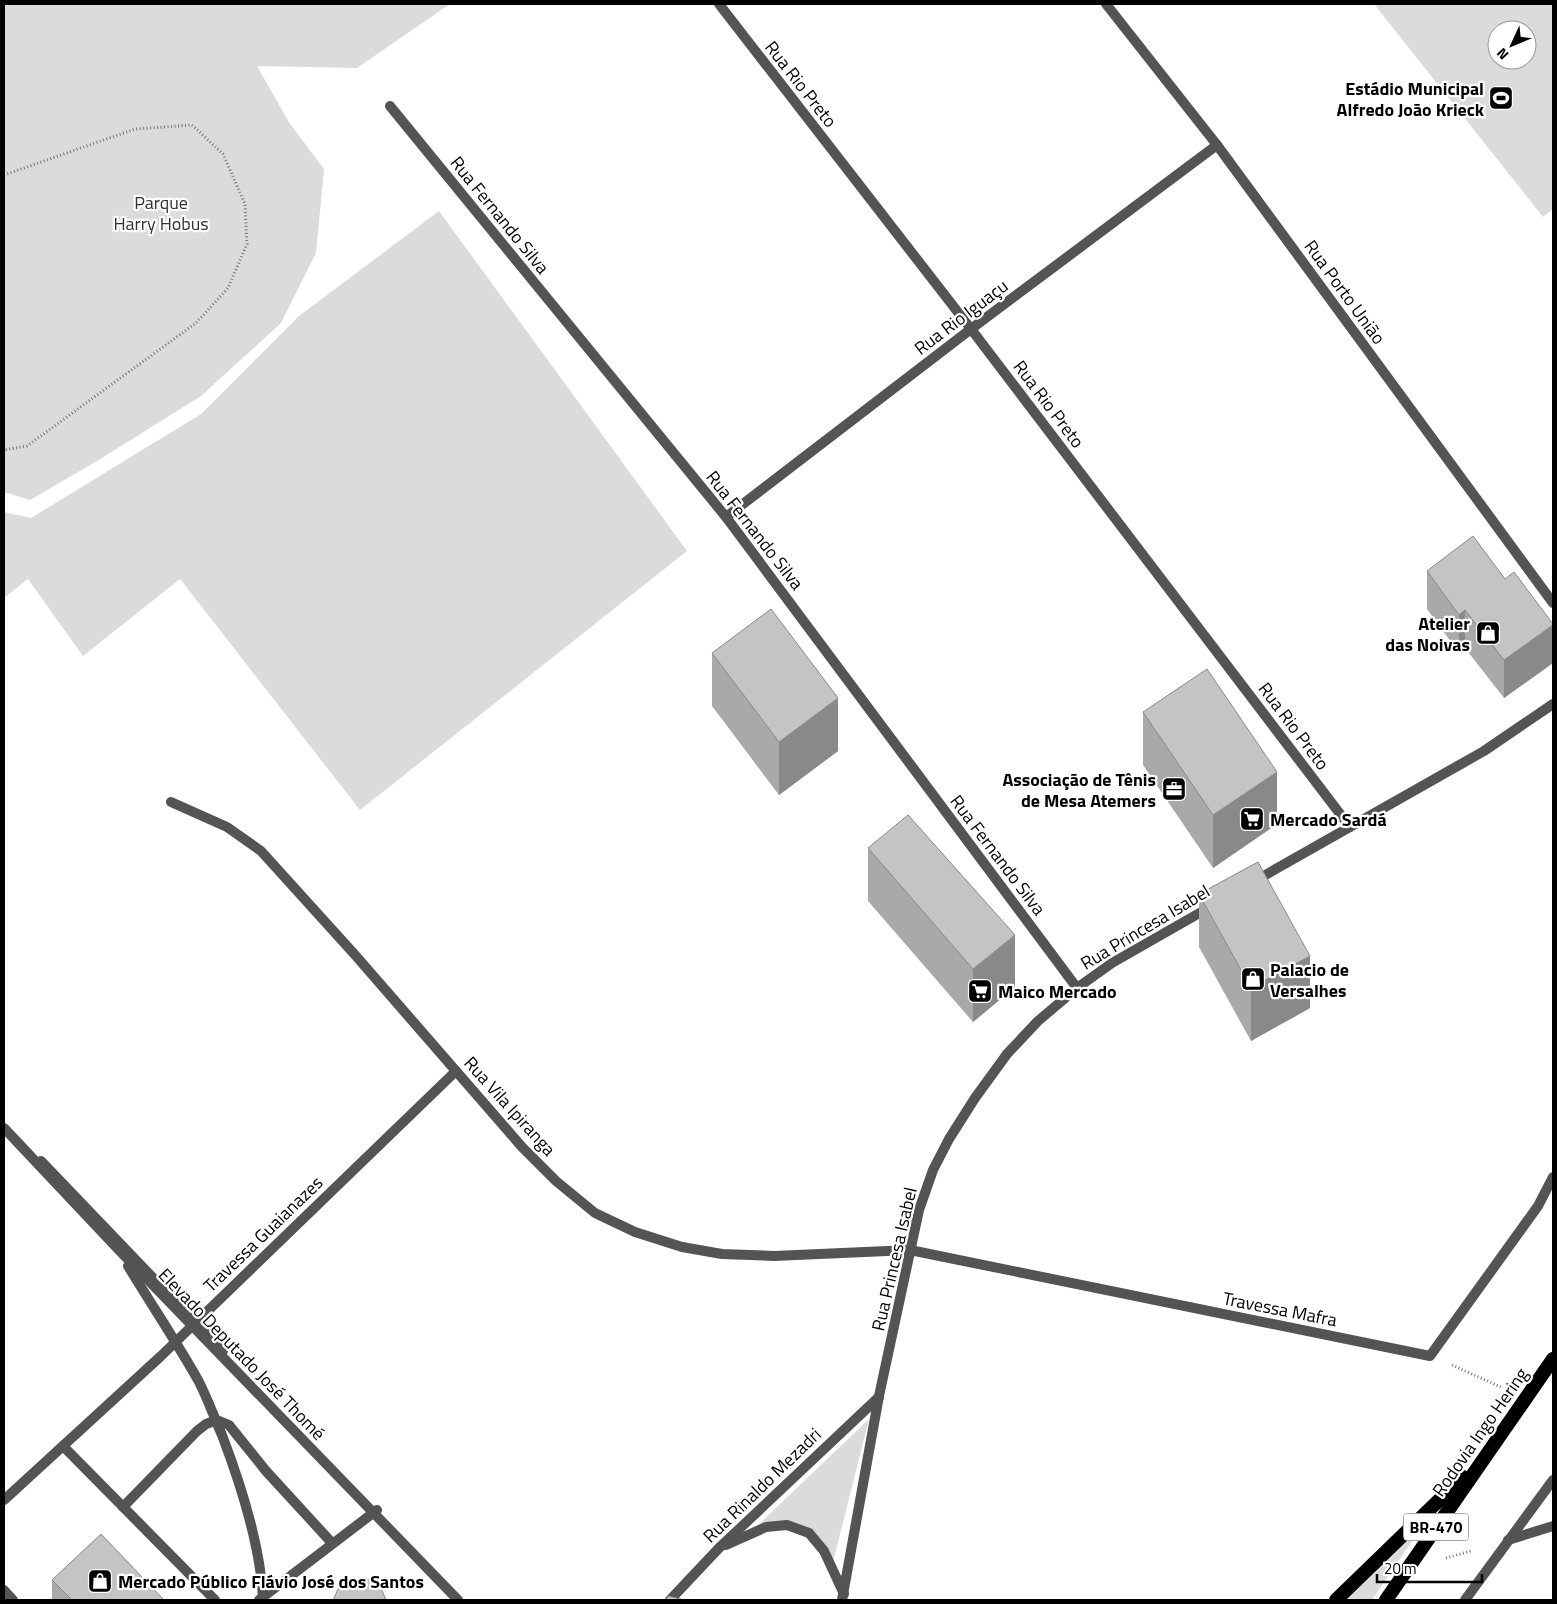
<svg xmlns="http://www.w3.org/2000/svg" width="1557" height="1604" font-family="'Titillium Web',sans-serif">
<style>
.green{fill:#dbdbdb;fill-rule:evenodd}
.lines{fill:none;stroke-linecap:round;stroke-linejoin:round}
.path{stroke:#767676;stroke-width:3;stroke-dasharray:1 2.5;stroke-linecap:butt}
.service{stroke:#545454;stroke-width:10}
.minor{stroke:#545454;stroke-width:10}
.tertiary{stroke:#545454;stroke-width:10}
.trunk{stroke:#000;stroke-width:14}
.wall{fill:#a9a9a9}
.shaded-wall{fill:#898989}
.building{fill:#c4c4c4;stroke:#898989}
.labels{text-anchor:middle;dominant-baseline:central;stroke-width:4.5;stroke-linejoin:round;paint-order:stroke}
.shield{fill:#fff;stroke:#4c4c4c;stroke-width:1}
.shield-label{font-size:16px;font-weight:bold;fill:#000}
.street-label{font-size:18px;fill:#000;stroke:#fff}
.poi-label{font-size:18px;font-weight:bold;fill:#000;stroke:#fff;text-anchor:start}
.park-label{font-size:18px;fill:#323232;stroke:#fff}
</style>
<rect width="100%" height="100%" fill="#fff"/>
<g class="green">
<path d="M4 4H450L357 68 257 66 290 124 324 169 316 253 281 323 201 396 102 458 30 500 4 492Z"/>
<path d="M1374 4H1553V209L1543 217ZM1497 30H1527V60H1497Z"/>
<path d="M439 211 687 551 360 810 180 579 83 656 28 579 4 598V512L31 518 201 414 299 316Z"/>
<path d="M869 1419 832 1566 810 1531 756 1527Z"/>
<path d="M1421 1528 1372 1600H1347Z"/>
</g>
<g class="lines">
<g class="path">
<path d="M4 175 135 129 192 125 223 154 245 204 247 244 228 288 196 323 27 446 4 450"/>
<path d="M1452 1365 1503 1388"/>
<path d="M1446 1558 1471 1551"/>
</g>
<g class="service">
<path d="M910 1250 1430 1356 1538 1206 1553 1177"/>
<path d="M63 1446 215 1600"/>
<path d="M123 1507 197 1431 206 1424 217 1420 229 1425 266 1471 332 1543"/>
<path d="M259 1600 377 1510"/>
</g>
<g class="minor">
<path d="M719 4 971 329 1350 827"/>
<path d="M1106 4 1217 145 1553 603"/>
<path d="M390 106 726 517 1077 988"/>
<path d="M726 517 971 329 1217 145"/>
<path d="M171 802 227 827 261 851 356 956 522 1147 556 1181 595 1213 635 1232 682 1247 722 1254 774 1256 910 1250"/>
<path d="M41 1161 223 1351"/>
<path d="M4 1500 161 1356 456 1071"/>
<path d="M1508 1540 1553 1526"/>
<path d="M4 1590 13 1600"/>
</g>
<g class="tertiary">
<path d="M1253 882 1484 751 1553 704"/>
<path d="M4 1128 119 1250 458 1600"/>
<path d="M128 1266C151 1304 176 1341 198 1380 207 1397 214 1417 222 1435 241 1485 261 1547 263 1600"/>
<path d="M726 1545 766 1527 787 1525 809 1533 824 1551 844 1594"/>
<path d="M670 1600 719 1548 879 1397"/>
<path d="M842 1600 879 1396 919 1210 933 1170 949 1139 975 1098 1007 1054 1038 1021 1077 988 1112 963 1210 907"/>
<path d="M1465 1600 1553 1480"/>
</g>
<g class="trunk">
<path d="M1336 1600 1463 1477"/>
<path d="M1386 1600 1553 1359"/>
</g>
</g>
<g class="wall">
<path d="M1427 571 1505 579 1553 624V663L1504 698 1465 648 1459 653 1427 609Z"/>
<path d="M712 653 838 751 779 795 712 706Z"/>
<path d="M1143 712 1277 824 1213 868 1143 765Z"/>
<path d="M868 848 1015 987 973 1022 868 901Z"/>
<path d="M1199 894 1310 1008 1251 1041 1199 947Z"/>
<path d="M52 1580 164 1600H52Z"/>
</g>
<g class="shaded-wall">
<path d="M1465 610V648L1459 653V615Z"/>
<path d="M1553 625V663L1504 698V660Z"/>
<path d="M838 698V751L779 795V742Z"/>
<path d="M1277 772V824L1213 868V815Z"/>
<path d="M1015 935V987L973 1022V969Z"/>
<path d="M1310 956V1008L1251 1041V988Z"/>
</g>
<g class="building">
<path d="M1473 536 1505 579 1514 572 1553 624V625L1504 660 1465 610 1459 615 1427 571Z"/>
<path d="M771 609 838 698 779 742 712 653Z"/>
<path d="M1207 669 1277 772 1213 815 1143 712Z"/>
<path d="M908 815 1015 935 973 969 868 848Z"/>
<path d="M1258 862 1310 956 1251 988 1199 894Z"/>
<path d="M101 1534 164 1600H72L52 1580Z"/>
<path d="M360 1578 372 1580 381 1588 386 1600H334V1598L339 1587 349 1580Z"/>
<path d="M668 1596 685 1600H666Z"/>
</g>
<defs>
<symbol id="stadium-square" viewBox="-11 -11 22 22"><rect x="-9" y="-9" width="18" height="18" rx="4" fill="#000" stroke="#fff"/><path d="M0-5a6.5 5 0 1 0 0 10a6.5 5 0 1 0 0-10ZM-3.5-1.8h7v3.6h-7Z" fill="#fff"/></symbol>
<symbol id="shop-square" viewBox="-11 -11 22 22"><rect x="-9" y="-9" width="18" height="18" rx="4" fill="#000" stroke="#fff"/><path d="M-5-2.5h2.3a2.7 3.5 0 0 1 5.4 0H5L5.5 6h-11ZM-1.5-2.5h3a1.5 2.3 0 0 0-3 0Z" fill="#fff"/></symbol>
<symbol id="office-square" viewBox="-11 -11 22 22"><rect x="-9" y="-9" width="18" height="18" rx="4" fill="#000" stroke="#fff"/><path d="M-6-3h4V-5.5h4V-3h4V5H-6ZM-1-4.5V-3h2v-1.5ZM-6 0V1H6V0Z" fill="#fff"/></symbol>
<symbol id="supermarket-square" viewBox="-11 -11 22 22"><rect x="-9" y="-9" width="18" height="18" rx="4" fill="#000" stroke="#fff"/><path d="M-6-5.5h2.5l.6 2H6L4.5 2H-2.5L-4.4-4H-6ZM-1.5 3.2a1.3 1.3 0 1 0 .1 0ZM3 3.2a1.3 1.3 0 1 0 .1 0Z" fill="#fff"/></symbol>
</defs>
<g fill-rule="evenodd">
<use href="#stadium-square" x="1487" y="84" width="28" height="28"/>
<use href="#shop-square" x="1474" y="619" width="28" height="28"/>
<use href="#office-square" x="1160" y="775" width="28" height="28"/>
<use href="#supermarket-square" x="1238" y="805" width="28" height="28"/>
<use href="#shop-square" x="1239" y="965" width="28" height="28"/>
<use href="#supermarket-square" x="966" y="977" width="28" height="28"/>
<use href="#shop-square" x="86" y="1567" width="28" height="28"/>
</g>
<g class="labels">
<rect class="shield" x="1403.5" y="1513.5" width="65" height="27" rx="4"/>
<g class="shield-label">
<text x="1436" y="1527">BR-470</text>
</g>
<g class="street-label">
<text transform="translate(801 84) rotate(52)">Rua Rio Preto</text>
<text transform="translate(500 215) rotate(51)">Rua Fernando Silva</text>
<text transform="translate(1345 292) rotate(54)">Rua Porto União</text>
<text transform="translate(961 317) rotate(-37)">Rua Rio Iguaçu</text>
<text transform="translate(1049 404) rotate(53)">Rua Rio Preto</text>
<text transform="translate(755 530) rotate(52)">Rua Fernando Silva</text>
<text transform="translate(1294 726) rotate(53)">Rua Rio Preto</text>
<text transform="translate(998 855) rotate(53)">Rua Fernando Silva</text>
<text transform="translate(1145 927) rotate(-31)">Rua Princesa Isabel</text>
<text transform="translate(510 1106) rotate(48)">Rua Vila Ipiranga</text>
<text transform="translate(263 1234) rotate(-44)">Travessa Guaianazes</text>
<text transform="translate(894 1259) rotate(-77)">Rua Princesa Isabel</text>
<text transform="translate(1280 1309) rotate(11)">Travessa Mafra</text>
<text transform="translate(242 1354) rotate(46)">Elevado Deputado José Thomé</text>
<text transform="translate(1480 1432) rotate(-55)">Rodovia Ingo Hering</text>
<text transform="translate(762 1485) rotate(-44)">Rua Rinaldo Mezadri</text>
</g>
<g class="poi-label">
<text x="1484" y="88" text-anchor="end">Estádio Municipal<tspan x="1484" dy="21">Alfredo João Krieck</tspan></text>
<text x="1470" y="623" text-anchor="end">Atelier<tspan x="1470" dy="21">das Noivas</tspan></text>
<text x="1156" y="779" text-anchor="end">Associação de Tênis<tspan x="1156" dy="21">de Mesa Atemers</tspan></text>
<text x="1270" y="819">Mercado Sardá</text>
<text x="1270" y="969">Palacio de<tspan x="1270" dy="21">Versalhes</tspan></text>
<text x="998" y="991">Maico Mercado</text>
<text x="118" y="1581">Mercado Público Flávio José dos Santos</text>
</g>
<g class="park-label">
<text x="161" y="202">Parque<tspan x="161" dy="21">Harry Hobus</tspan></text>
</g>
</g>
<rect width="1557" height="1604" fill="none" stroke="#000000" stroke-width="10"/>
<g transform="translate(1512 45) rotate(226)"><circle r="24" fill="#ffffff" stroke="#999999"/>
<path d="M0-4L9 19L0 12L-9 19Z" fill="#000000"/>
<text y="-8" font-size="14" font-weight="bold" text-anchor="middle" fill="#000000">N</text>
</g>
<path d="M1377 1574v8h105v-8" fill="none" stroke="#000000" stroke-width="2.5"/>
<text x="1384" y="1574" font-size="15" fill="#000000" stroke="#ffffff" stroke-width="4" paint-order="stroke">20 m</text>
</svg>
